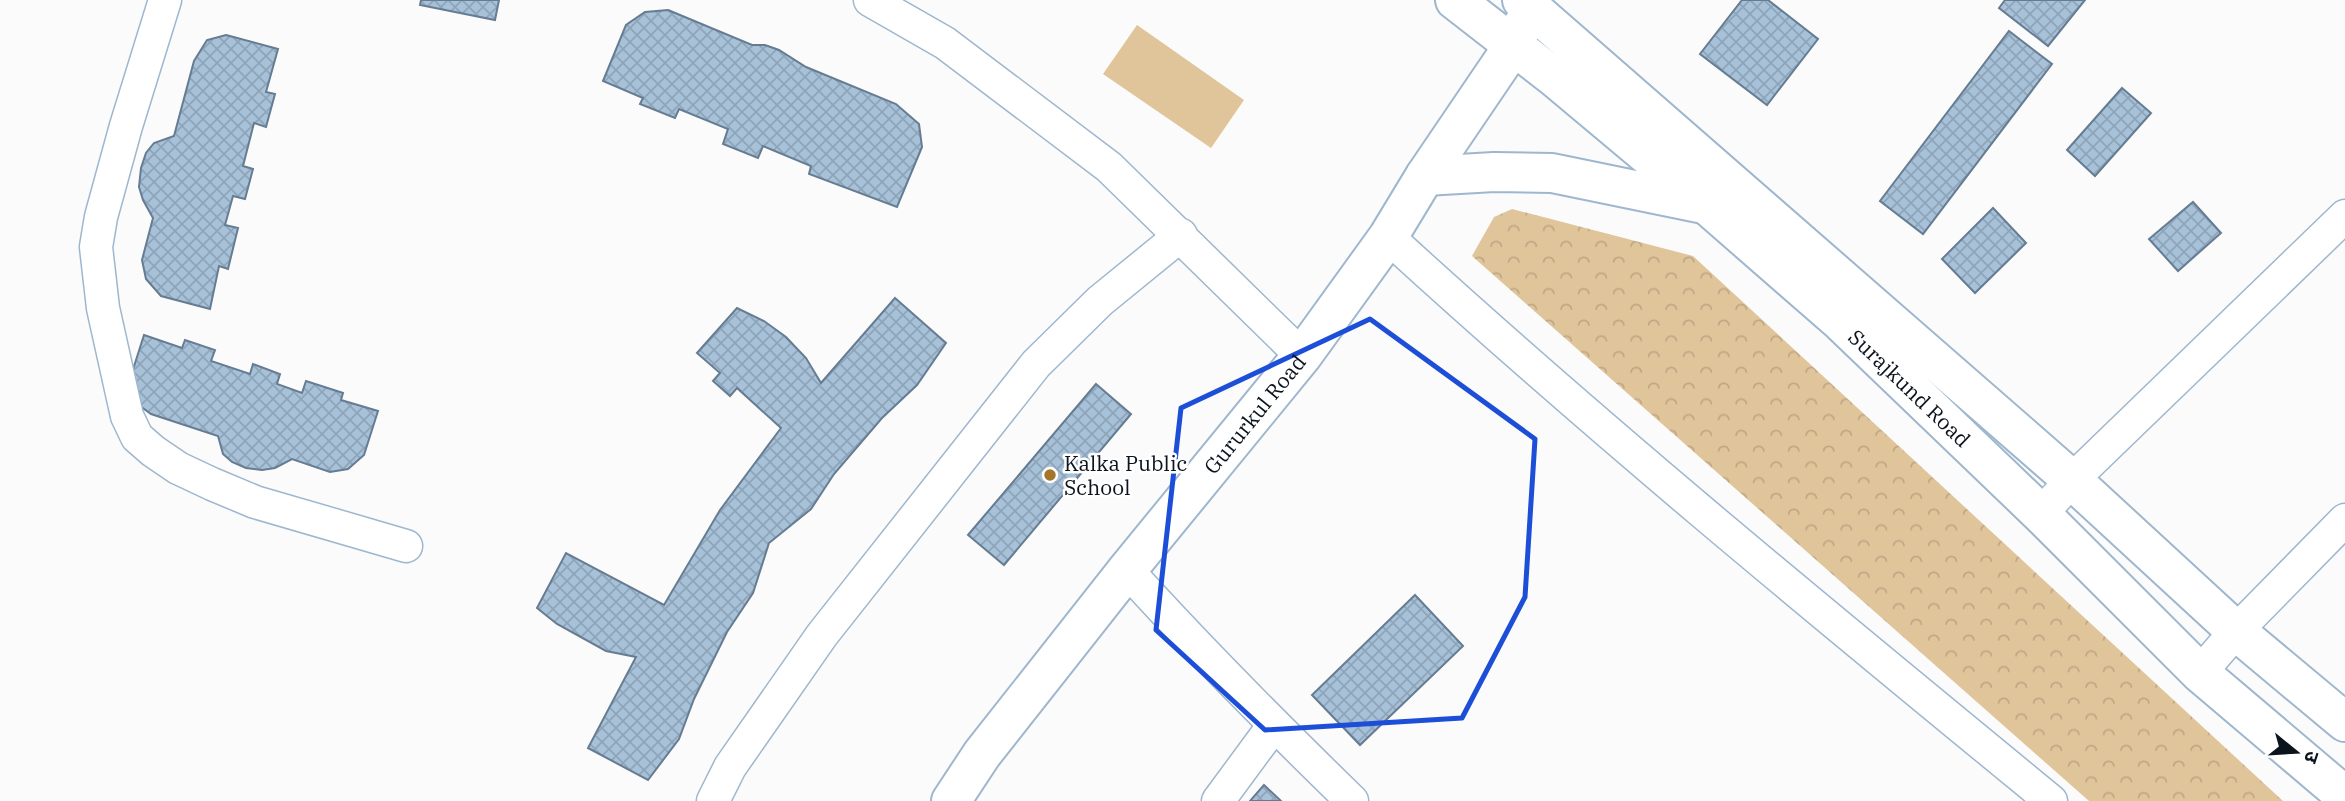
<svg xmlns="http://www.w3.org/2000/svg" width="2345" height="801" font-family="'IBM Plex Serif','Noto Sans Devanagari',serif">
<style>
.grass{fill:#e0c49a}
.park{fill:url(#park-crowns)}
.building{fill:url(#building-cross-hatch);stroke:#657c92;stroke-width:2}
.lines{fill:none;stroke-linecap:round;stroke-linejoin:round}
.street-casing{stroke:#9eb7ce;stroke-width:35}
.secondary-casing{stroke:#9eb7ce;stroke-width:42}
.street{stroke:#fff;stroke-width:32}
.secondary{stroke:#fff;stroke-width:38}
.marked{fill:none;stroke:#1d4ed8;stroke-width:5;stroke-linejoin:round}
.poi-dot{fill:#a47629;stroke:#fff;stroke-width:2.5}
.labels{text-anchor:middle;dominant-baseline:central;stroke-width:5;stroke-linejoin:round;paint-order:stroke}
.street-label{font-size:21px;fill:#0b141d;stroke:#fff}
.poi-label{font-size:21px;fill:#0b141d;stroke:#fff;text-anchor:start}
</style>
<defs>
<pattern id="park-crowns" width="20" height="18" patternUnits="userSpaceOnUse" patternTransform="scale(1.75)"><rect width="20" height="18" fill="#e0c49a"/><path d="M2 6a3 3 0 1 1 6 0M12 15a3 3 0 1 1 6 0" fill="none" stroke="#bfa884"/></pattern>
<pattern id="building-cross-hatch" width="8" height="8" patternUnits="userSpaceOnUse" patternTransform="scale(1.75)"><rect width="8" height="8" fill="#a7c1d8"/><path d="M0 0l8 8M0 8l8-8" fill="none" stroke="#8ea5b9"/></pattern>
</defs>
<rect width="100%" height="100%" fill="#fbfbfb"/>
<path class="grass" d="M1137 25 1244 100 1211 148 1103 74Z"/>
<path class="park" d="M1512 209 1693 256 2283 801H2089L1472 256 1494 217Z"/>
<g class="building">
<path d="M421 0H499L495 20 420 5Z"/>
<path d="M1742 0H1768L1818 39 1767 105 1700 54Z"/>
<path d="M2005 0H2085L2048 46 1999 8Z"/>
<path d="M668 10 752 45H765L779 50 806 67 896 104 919 124 922 147 897 207 809 174 811 166 763 146 758 158 723 144 728 129 679 109 675 118 640 104 643 98 603 81 626 25 645 12Z"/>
<path d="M2009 31 2052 64 1923 234 1880 201Z"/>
<path d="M226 35 278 49 266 92 275 94 266 127 254 123 243 166 253 169 245 199 233 196 225 225 238 228 228 269 219 266 210 309 161 296 146 279 142 260 153 218 143 200 139 187 141 168 146 153 154 143 174 136 194 61 207 40Z"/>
<path d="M2122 88 2151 113 2095 176 2067 150Z"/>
<path d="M2193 202 2221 233 2178 271 2149 239Z"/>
<path d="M1993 208 2026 243 1975 293 1942 259Z"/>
<path d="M895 298 946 343 917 385 882 418 834 474 811 509 769 543 753 593 727 632 694 699 679 739 648 780 588 748 636 657 606 651 557 624 537 608 566 553 664 605 720 510 781 428 737 388 730 396 713 381 720 373 697 353 737 308 764 321 786 337 806 358 821 383Z"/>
<path d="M144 335 182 348 185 340 215 350 211 361 250 374 253 364 280 374 277 384 302 393 306 381 343 393 341 400 378 411 364 455 348 469 330 472 292 459 275 468 262 470 246 468 232 462 223 454 218 436 151 414 132 400 129 382Z"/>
<path d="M1096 384 1131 414 1004 565 968 535Z"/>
<path d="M1415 595 1463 646 1360 745 1312 695Z"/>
<path d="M1264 785 1281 801H1250Z"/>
</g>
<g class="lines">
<defs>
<g id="street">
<path d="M165 0 126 126 101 217 96 247 103 308 127 416 137 437 153 451 178 468 212 484 255 502 406 546"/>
<path d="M870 0 945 43 1109 167 1302 356"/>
<path d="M1388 237C1602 433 1827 617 2051 801"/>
<path d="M2041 514 2072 480 2345 216"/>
<path d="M1127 570C1199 650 1275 726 1352 801"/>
<path d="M2200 673 2236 631 2345 520"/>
<path d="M713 801 730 767 822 635 1036 364 1100 301 1181 235"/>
<path d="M1218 801 1274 725"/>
</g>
<g id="secondary">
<path id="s1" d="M1455 0 1554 77 1708 206 1841 322 2041 514 2200 673 2345 796"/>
<path d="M1522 0 2072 480 2236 631 2345 722"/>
<path d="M1425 176 1494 172 1552 173 1703 204"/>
<path id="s2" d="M951 801 982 754 1127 570 1302 356 1388 237 1425 176 1503 61 1524 23"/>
</g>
</defs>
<use href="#street" class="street-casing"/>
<use href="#secondary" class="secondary-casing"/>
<use href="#street" class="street"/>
<use href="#secondary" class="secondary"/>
</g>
<path class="marked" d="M1370 319 1535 439 1525 597 1462 718 1265 730 1156 630 1181 408Z"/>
<circle class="poi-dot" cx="1050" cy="475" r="7"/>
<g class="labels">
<g class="street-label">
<text stroke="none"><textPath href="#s1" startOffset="598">Surajkund Road</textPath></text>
<text stroke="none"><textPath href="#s2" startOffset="492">Gururkul Road</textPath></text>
</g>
<g class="poi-label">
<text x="1064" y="463">Kalka Public<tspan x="1064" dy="24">School</tspan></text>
</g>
</g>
<g transform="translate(2296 752) rotate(108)" stroke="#ffffff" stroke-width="5" paint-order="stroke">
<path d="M0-5L12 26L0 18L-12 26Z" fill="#0b141d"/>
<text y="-10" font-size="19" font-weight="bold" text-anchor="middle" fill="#0b141d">उ</text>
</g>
</svg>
